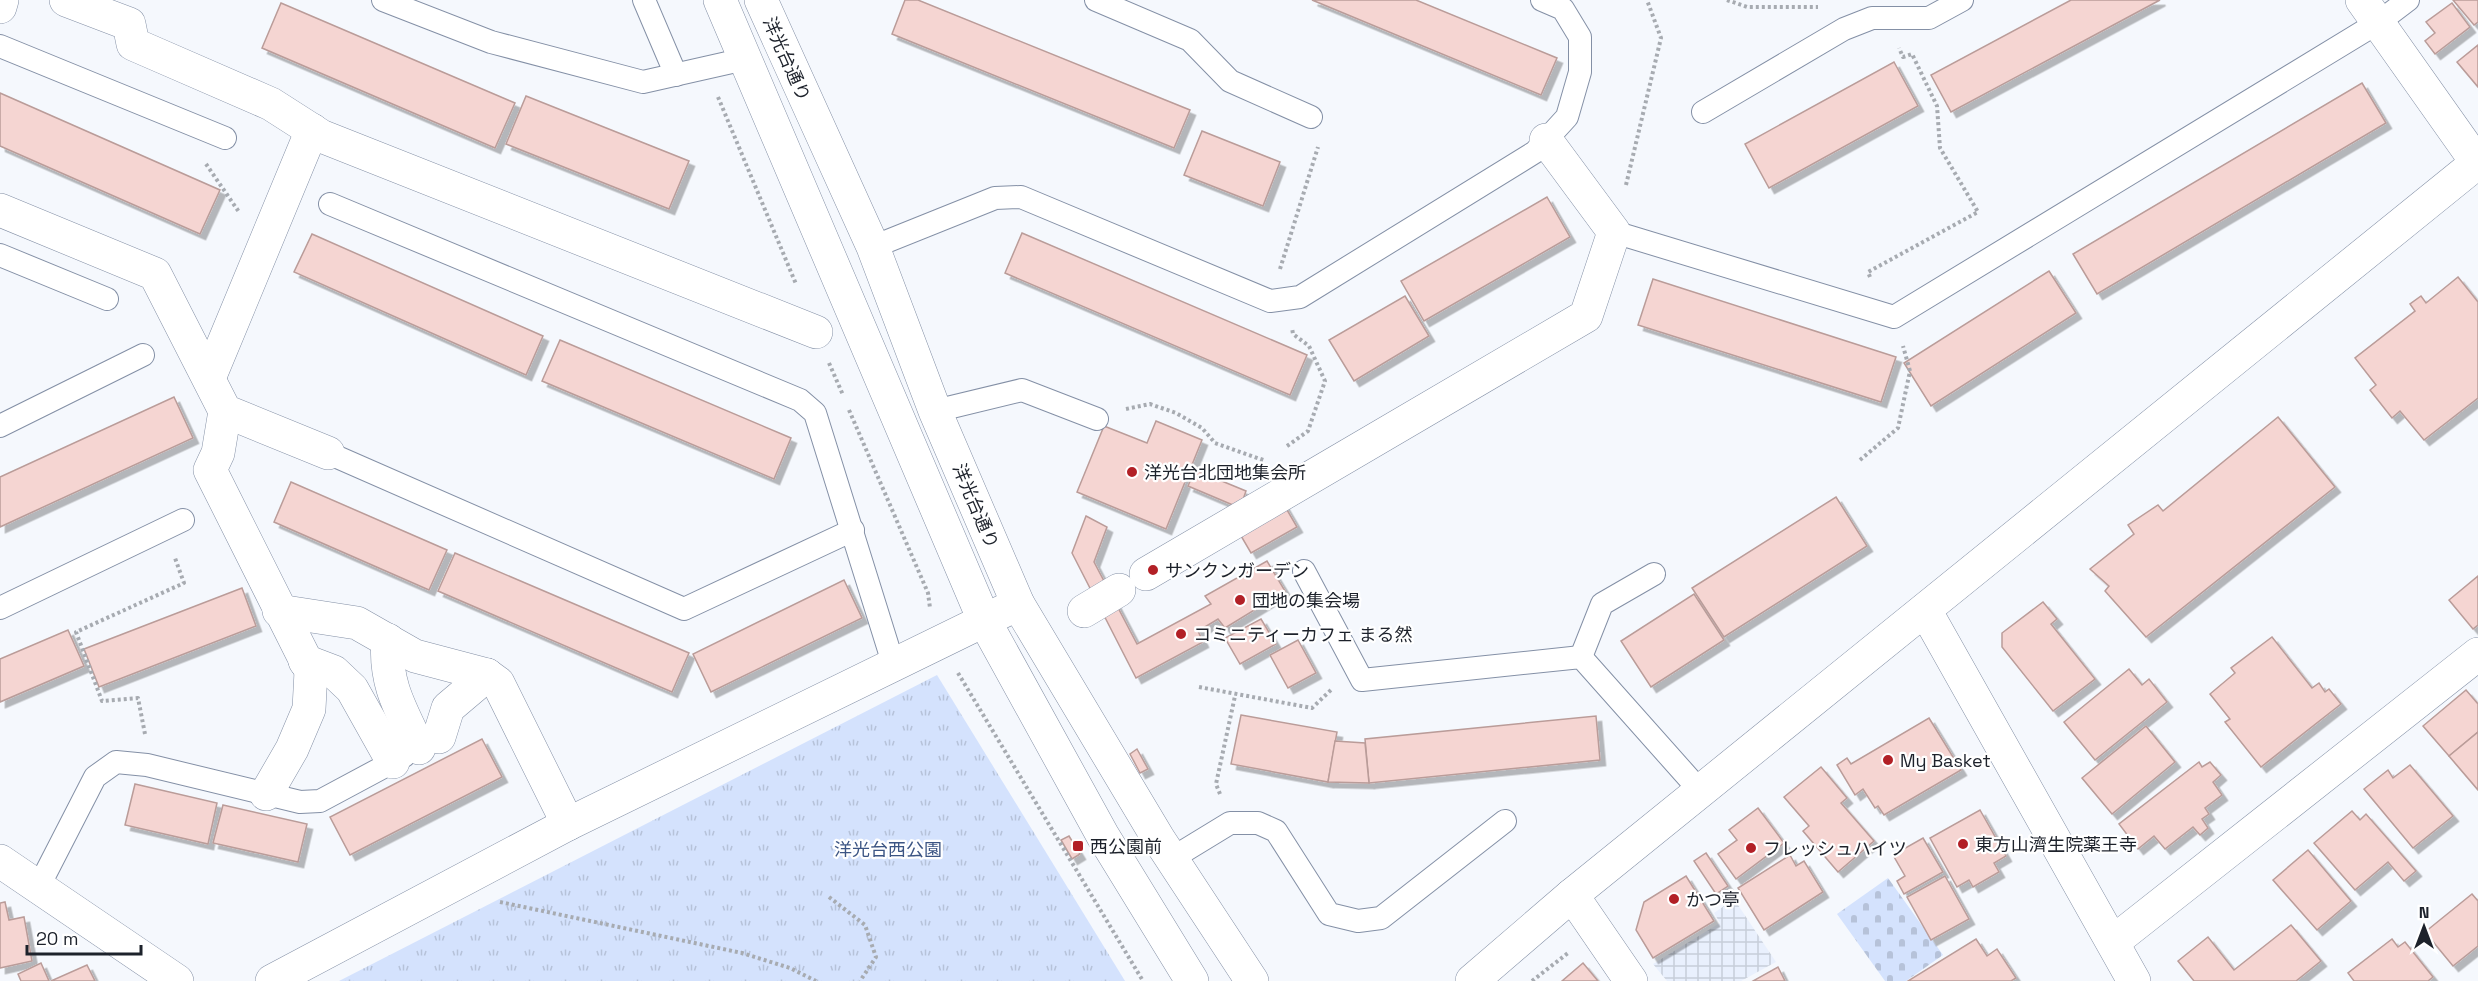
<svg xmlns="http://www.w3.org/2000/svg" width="2478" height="981" font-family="'Space Grotesk','Noto Sans JP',sans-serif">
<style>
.industrial{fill:url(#industrial-grid)}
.cemetery{fill:url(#cemetery-stones)}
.park{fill:url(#park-tufts)}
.building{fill:#f5d5d2;stroke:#ba9c99;stroke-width:1.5;filter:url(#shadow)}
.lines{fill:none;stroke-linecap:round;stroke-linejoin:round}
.service-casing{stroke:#8490a6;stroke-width:24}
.pedestrian-casing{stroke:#8490a6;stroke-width:34}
.minor-casing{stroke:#8490a6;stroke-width:34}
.tertiary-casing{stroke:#8490a6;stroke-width:34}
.path{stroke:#a7abb1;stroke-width:4;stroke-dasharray:3 3;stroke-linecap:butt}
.service{stroke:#fff;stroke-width:22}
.pedestrian{stroke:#fff;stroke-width:33}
.minor{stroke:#fff;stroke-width:33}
.tertiary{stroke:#fff;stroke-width:33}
.poi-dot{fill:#b22026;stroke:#fff;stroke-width:2}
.labels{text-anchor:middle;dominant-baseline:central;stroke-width:4.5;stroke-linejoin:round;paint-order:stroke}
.street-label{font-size:18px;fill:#1d222b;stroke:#fff}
.poi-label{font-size:18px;fill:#1d222b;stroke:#fff;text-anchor:start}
.park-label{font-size:18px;fill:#3c5584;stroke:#fff}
</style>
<defs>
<pattern id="industrial-grid" width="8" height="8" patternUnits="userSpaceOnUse" patternTransform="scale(1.5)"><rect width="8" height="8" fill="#e9f0fd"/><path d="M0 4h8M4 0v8" fill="none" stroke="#c7ced9"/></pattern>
<pattern id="cemetery-stones" width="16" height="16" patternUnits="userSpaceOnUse" patternTransform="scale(1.5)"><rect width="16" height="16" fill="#d4e2fd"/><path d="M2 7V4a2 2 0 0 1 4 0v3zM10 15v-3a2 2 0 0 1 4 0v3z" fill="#b6c2d9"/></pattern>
<pattern id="park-tufts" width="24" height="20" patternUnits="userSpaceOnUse" patternTransform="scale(1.5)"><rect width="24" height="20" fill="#d4e2fd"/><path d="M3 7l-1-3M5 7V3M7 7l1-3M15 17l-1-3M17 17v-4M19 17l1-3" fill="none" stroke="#b6c2d9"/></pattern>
<filter id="shadow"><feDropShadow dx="5.5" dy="5.5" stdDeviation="0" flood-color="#0004"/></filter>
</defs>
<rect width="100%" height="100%" fill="#f5f8fd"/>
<path class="industrial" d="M1734 899 1776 962 1741 981H1667L1653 964 1720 923 1714 913Z"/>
<path class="cemetery" d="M1888 878 1943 955 1906 981H1885L1837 914Z"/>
<path class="park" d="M937 675 1125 981H339Z"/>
<g class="building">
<path d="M905 0H918L1190 110 1174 148 892 34Z"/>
<path d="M1312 0H1416L1557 58 1541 95Z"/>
<path d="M2071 0H2160L1951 112 1931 75Z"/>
<path d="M2453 0H2478V22L2474 25Z"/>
<path d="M281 3 515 103 495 148 262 48Z"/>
<path d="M2452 3 2470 27 2435 54 2425 41 2435 33 2426 22Z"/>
<path d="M2478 45V87L2457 62Z"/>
<path d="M1894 62 1918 106 1769 188 1745 144Z"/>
<path d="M2362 83 2386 123 2097 294 2073 254Z"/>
<path d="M0 93 220 190 200 234 0 146Z"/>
<path d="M526 96 689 161 669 209 506 144Z"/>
<path d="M1202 131 1280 162 1263 206 1184 175Z"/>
<path d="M1547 197 1570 237 1424 321 1401 281Z"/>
<path d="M1022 233 1307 355 1290 395 1005 273Z"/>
<path d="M312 234 543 336 526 375 294 272Z"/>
<path d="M2049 271 2076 313 1931 406 1904 363Z"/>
<path d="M2458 277 2478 302V398L2424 440 2400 411 2392 418 2370 390 2376 385 2355 358 2415 311 2410 304 2421 296 2426 303Z"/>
<path d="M1653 279 1896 357 1881 402 1638 325Z"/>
<path d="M1405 296 1429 336 1354 381 1329 340Z"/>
<path d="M560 340 791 438 774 479 542 381Z"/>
<path d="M174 397 193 438 0 527V477Z"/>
<path d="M2278 417 2335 487 2146 637 2105 591 2109 586 2090 569 2134 534 2128 525 2158 505 2163 511Z"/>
<path d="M1156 421 1202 440 1166 529 1077 492 1104 426 1147 443Z"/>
<path d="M1195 470 1246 491 1240 508 1188 486Z"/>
<path d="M291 482 447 550 429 590 274 522Z"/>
<path d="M1276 491 1297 527 1251 553 1230 517Z"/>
<path d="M1836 497 1867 546 1724 637 1692 588Z"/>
<path d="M1086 516 1107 527 1094 562 1137 644 1211 604 1205 596 1267 561 1285 591 1225 628 1218 619 1198 631 1203 642 1136 678 1072 553Z"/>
<path d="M455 553 689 653 672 692 438 591Z"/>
<path d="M2478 576V625L2473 629 2449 600Z"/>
<path d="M844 580 862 618 711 692 693 654Z"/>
<path d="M242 588 256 626 99 687 84 649Z"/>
<path d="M1694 594 1724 640 1651 687 1621 641Z"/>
<path d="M2043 602 2057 619 2051 624 2095 679 2053 711 2002 647V633Z"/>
<path d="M1261 619 1276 644 1240 664 1225 638Z"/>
<path d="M68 630 84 666 0 702V659Z"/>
<path d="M2272 637 2312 688 2319 683 2325 692 2329 689 2341 704 2261 767 2225 722 2230 719 2210 694 2235 673 2231 668Z"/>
<path d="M1298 640 1316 673 1288 688 1270 655Z"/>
<path d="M2129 669 2142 685 2149 679 2167 702 2095 760 2064 722Z"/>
<path d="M2466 690 2478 704V732L2449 756 2423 726Z"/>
<path d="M1241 715 1337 732 1328 782 1231 764Z"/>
<path d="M1596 716 1600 760 1369 783 1365 739Z"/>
<path d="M1929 718 1961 770 1884 815 1878 806 1875 808 1863 789 1855 795 1837 765 1847 758 1851 764Z"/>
<path d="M2146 726 2175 762 2112 814 2082 778Z"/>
<path d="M2478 732V790L2449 756Z"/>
<path d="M482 739 502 777 350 855 330 817Z"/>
<path d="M1335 741 1365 743 1369 783 1328 782Z"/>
<path d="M1137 749 1148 769 1140 773 1130 754Z"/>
<path d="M2199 762 2202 767 2210 762 2221 775 2213 782 2222 795 2205 808 2209 814 2202 819 2208 828 2200 835 2193 827 2165 849 2154 836 2138 849 2119 824Z"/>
<path d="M2410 765 2453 816 2413 848 2364 789 2388 770 2393 778Z"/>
<path d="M1821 767 1847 798 1841 803 1874 841 1838 872 1803 831 1809 826 1784 797Z"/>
<path d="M135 784 217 803 208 844 125 825Z"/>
<path d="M223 805 307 824 298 862 213 843Z"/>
<path d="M1758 808 1784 843 1736 879 1718 854 1737 840 1729 830Z"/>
<path d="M1980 810 2006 856 1994 863 1999 872 1973 887 1969 880 1957 887 1930 838Z"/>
<path d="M2352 811 2360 820 2366 814 2416 871 2404 881 2388 862 2355 890 2314 843Z"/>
<path d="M1069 836 1080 854 1072 859 1061 840Z"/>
<path d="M1923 838 1943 872 1904 894 1897 881 1905 876 1893 855Z"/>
<path d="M2308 850 2351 901 2317 930 2273 880Z"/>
<path d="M1706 853 1728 886 1716 894 1694 861Z"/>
<path d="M1790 855 1796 866 1804 861 1823 892 1764 930 1738 888Z"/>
<path d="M1686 876 1714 921 1653 958 1636 930 1644 902Z"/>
<path d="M1945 876 1969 919 1931 940 1907 897Z"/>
<path d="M2472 894 2478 901V946L2453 966 2425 932Z"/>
<path d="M5 902 9 920 24 917 32 961 0 968V903Z"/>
<path d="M2291 925 2321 961 2296 981H2194L2178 961 2208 937 2234 970Z"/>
<path d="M1976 939 1987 956 1997 949 2016 978 2011 981H1908Z"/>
<path d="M2392 939 2398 947 2405 942 2433 977 2428 981H2354L2348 973Z"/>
<path d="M41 963 49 981H21L18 974Z"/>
<path d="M1583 963 1598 981H1562Z"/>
<path d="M87 965 95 981H51Z"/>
<path d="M1778 967 1785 981H1753Z"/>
</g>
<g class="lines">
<defs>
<g id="service">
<path d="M383 0 491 42 643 82 745 59"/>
<path d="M644 0 676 75"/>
<path d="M1096 0 1190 40 1230 81 1311 117"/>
<path d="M0 46 225 138"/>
<path d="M1703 112 1844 29 1872 18H1929L1962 0"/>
<path d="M330 204 800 400 815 413 893 663"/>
<path d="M1614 232 1894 317 2379 22 2408 0"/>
<path d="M873 247 995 198 1021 197 1270 301 1300 297 1535 152 1567 117 1580 72V37L1563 9 1542 0"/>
<path d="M0 255 107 299"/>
<path d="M935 411 1022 390 1097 419"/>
<path d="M0 426 143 355"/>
<path d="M328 453 684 609 853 530"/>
<path d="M1304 571 1362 680 1581 657 1702 793"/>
<path d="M0 608 183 520"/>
<path d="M1581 657 1602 604 1654 574"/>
<path d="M1171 859 1230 823H1258L1276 831 1329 914 1358 921 1381 918 1505 821"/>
<path d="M38 888 95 777 116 762 147 765 300 802 320 801 404 756"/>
</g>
<g id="pedestrian">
<path d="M66 0 129 24 133 44 271 104 321 136 816 332"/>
<path d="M0 7 2 0"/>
<path d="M0 210 155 274 225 411 328 453"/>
<path d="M210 376 312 130"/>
<path d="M225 411 218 453 210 470 311 671 309 709 292 749 266 794"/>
<path d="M1146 574 1586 316 1614 232 1546 140"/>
<path d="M279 611 357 623 415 656 487 675 498 683 568 824"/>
<path d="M1084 611 1119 590"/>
<path d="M388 640C384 683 401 710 419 748"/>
<path d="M305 661 334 672 352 689 393 762"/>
<path d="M439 737 448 708 487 675"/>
</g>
<g id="minor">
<path d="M2362 0 2478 164"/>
<path d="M1572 895 1631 981"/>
<path d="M2113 942 2478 654"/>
<path d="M272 981 568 824 1018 604"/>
</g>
<g id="tertiary">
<path d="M720 0 984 620 1103 836 1192 981"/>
<path d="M761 0 873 247 935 411 1018 604 1158 838 1252 981"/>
<path d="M1925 610 2134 981"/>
<path d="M0 861 177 981"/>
<path d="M1472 981 1572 895 2478 162"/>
</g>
</defs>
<use href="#service" class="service-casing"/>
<use href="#pedestrian" class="pedestrian-casing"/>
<use href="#minor" class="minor-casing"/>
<use href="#tertiary" class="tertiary-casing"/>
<g class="path">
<path d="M1727 0 1747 7H1818"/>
<path d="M718 97 796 284"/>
<path d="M206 164 239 212"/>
<path d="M1626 185 1661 38 1647 0"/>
<path d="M1280 269 1318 147"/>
<path d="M1870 277 1868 272 1978 212 1940 148 1937 106 1912 54 1903 57 1899 48"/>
<path d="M829 363 843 395"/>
<path d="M1126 409 1150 404 1176 413 1202 428 1215 443 1266 461"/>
<path d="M849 410 928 593 930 608"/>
<path d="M1287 446 1308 431 1325 381 1309 346 1293 334 1292 328"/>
<path d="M1860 460 1898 428 1910 371 1903 346"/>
<path d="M958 673 1143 981"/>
<path d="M1199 687 1312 708 1332 689"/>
<path d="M145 734 138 698 102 701 76 632 184 583 175 558"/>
<path d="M1220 794 1216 784 1235 696"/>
<path d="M829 897 865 925 876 957 860 981"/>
<path d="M500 902 742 953 790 968 816 981"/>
<path d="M1532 981 1568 953"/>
</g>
<use href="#service" class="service"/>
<use href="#pedestrian" class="pedestrian"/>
<use href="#minor" class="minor"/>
<use href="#tertiary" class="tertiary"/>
</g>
<g class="poi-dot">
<circle cx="1132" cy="472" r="6"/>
<circle cx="1153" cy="570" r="6"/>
<circle cx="1240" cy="600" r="6"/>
<circle cx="1181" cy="634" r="6"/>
<circle cx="1888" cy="760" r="6"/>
<circle cx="1963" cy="844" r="6"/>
<rect x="1072" y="840" width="12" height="12" rx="3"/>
<circle cx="1751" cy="848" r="6"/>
<circle cx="1674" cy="899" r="6"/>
</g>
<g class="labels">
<g class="street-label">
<text transform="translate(787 59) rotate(66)">洋光台通り</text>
<text transform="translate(976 506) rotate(67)">洋光台通り</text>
</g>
<g class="poi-label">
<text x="1144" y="472">洋光台北団地集会所</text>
<text x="1165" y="570">サンクンガーデン</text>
<text x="1252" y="600">団地の集会場</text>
<text x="1193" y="634">コミニティーカフェ まる然</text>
<text x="1900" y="760">My Basket</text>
<text x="1975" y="844">東方山濟生院薬王寺</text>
<text x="1090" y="846">西公園前</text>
<text x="1763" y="848">フレッシュハイツ</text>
<text x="1686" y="899">かつ亭</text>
</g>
<g class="park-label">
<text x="888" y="849">洋光台西公園</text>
</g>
</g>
<g transform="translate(2424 927)" stroke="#ffffff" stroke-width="4.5" paint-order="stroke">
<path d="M0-4.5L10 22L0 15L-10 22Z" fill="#1d222b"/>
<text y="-9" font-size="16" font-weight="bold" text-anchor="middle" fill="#1d222b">N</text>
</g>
<path d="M27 945v9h114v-9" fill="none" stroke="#1d222b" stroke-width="3"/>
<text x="36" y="945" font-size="18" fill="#1d222b" stroke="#ffffff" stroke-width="4.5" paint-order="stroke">20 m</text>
</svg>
